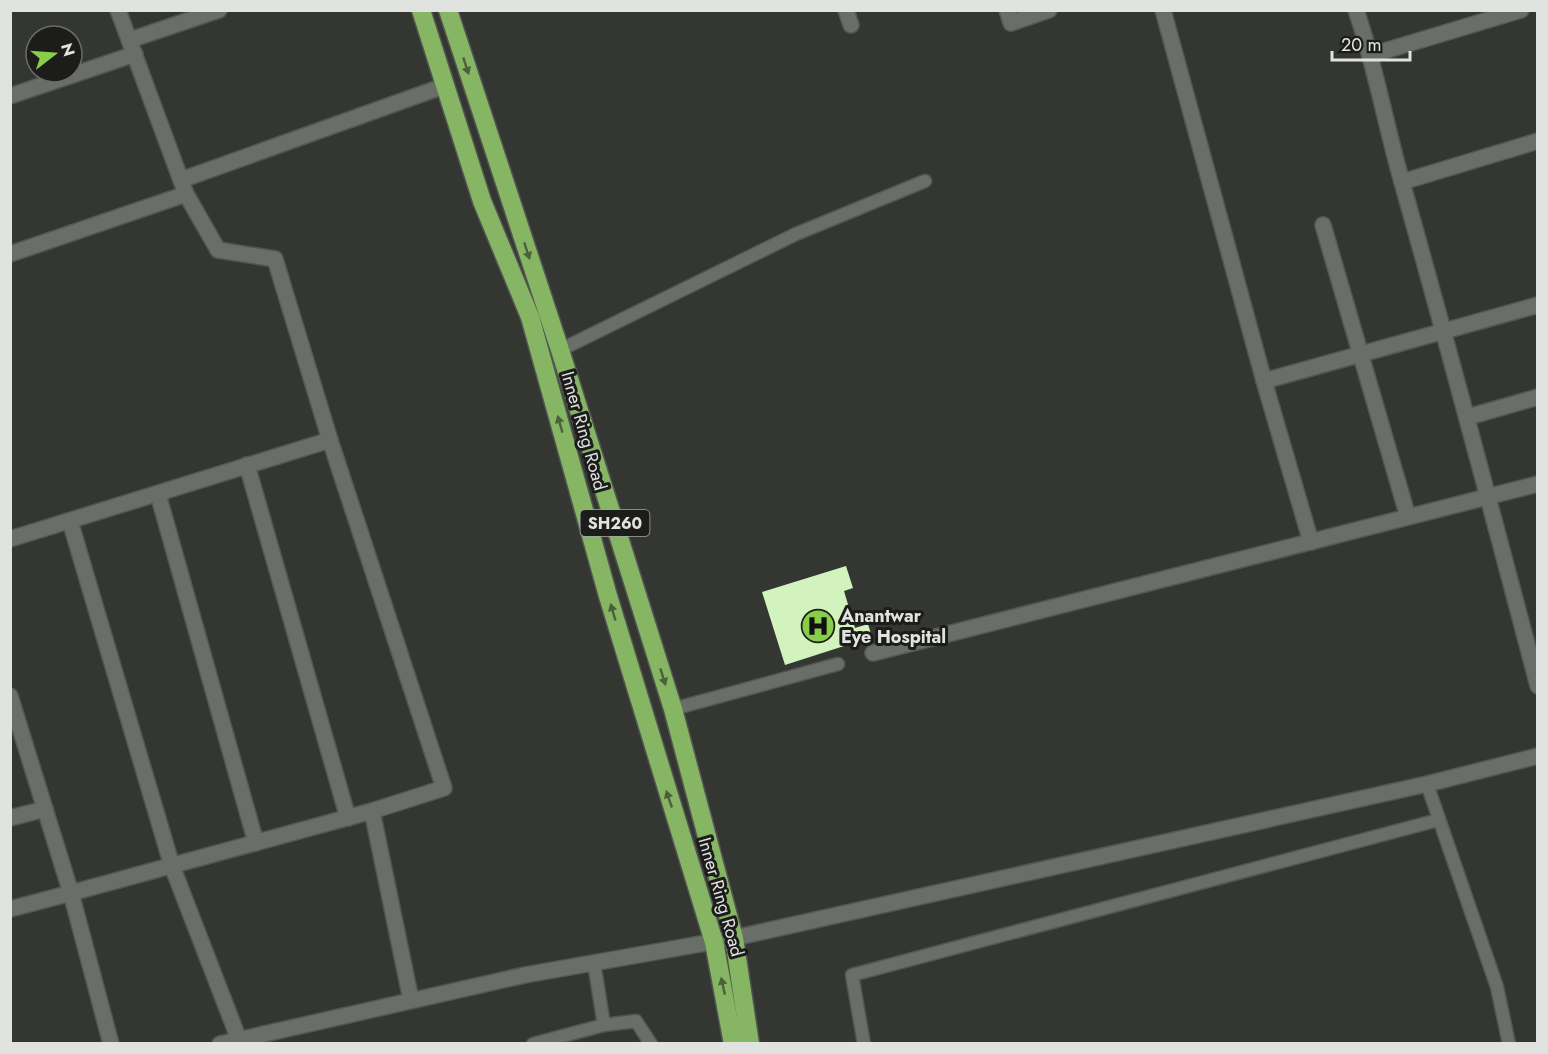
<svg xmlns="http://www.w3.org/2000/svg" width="1548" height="1054" font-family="Jost,sans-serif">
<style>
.building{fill:#d3f3be}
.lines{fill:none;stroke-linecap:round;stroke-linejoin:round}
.lane-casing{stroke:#525551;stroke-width:15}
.street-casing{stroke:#525551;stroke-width:18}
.secondary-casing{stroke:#525551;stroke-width:18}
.highway-casing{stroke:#525551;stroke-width:21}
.lane{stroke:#6a6e68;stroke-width:12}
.street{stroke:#6a6e68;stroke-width:15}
.secondary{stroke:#6a6e68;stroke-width:15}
.highway{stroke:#86b563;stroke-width:18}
.oneway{fill:#4c613b}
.labels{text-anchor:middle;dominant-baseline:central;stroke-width:6;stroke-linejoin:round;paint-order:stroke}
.shield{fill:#1c1d1b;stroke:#a6a8a5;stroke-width:1.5}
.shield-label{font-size:16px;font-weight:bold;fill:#e1e3e0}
.street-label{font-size:18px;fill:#e1e3e0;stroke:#1c1d1b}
.poi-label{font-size:18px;font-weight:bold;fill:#e1e3e0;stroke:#1c1d1b;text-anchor:start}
</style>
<rect width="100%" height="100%" fill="#343632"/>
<path class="building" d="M846 566 853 588 844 591 855 628 868 624 872 637 785 665 762 592Z"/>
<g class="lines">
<defs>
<g id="lane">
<path d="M560 350 796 234 925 181"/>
<path d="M673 709 838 664"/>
<path d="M1427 784 1497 987 1509 1044"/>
<path d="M594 963 604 1025"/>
<path d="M533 1044 604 1025 636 1021 651 1044"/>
<path d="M864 1044 852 975 1438 820"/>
</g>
<g id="street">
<path d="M846 10 851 25"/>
<path d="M1007 10 1011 23 1049 10"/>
<path d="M1163 10 1264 381 1311 542"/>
<path d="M1356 10C1376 68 1386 127 1403 186 1450 352 1494 519 1538 686"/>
<path d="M130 40 219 10"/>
<path d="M1371 55 1521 10"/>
<path d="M10 96 135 54"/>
<path d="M181 180 444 86"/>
<path d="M1402 182 1538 141"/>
<path d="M1323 225 1408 517"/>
<path d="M10 254 186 194 118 10"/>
<path d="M1264 381 1538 305"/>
<path d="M1468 417 1538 397"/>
<path d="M330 440 444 788 372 811"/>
<path d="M247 465 348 818"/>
<path d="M158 494 256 843"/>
<path d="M70 521 172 866 238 1037"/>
<path d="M10 539 330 440 275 259 218 250 186 194"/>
<path d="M873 653 1538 484"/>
<path d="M10 696 71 893 372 811 411 1000"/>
<path d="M10 818 45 809"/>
<path d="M10 909 71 893 111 1044"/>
</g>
<path id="secondary" d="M220 1044 525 975 734 938 1427 784 1538 756"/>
<g id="highway">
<path d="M421 10 482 201 530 317 608 596 714 942 733 1044"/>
<path d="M448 10 560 350 673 709 734 938 750 1044"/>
</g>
</defs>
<use href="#lane" class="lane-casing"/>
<use href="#street" class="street-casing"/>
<use href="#secondary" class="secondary-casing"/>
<use href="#highway" class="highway-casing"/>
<use href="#lane" class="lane"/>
<use href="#street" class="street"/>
<use href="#secondary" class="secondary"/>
<use href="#highway" class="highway"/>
</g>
<defs><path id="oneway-solid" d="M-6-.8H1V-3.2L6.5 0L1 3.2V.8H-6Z" transform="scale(1.5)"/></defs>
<g class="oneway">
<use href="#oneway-solid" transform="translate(466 66) rotate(72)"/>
<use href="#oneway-solid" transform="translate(527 251) rotate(72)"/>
<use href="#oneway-solid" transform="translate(560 424) rotate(-106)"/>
<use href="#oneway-solid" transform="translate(613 612) rotate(-106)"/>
<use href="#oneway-solid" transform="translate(663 677) rotate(73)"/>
<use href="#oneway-solid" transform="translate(669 799) rotate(-109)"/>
<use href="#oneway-solid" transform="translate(723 986) rotate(-102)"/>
</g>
<defs>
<symbol id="hospital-disc" viewBox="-11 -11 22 22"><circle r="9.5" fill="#88cf49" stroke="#1c1d1b"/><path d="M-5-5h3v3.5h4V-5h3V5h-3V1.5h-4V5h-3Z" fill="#111"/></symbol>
</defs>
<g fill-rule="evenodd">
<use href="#hospital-disc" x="799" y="607" width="38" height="38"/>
</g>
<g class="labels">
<rect class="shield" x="580.5" y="510" width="69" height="26" rx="4.5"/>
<g class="shield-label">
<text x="615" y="523">SH260</text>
</g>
<g class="street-label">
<text transform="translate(584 431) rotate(74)">Inner Ring Road</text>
<text transform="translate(721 897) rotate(74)">Inner Ring Road</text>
</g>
<g class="poi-label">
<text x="841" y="616">Anantwar<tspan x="841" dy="21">Eye Hospital</tspan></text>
</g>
</g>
<rect width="1548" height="1054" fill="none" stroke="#e1e3e0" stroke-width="24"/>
<g transform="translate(54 54) rotate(73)"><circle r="28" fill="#1c1d1b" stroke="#6b6c6a" stroke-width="1.5"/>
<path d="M0-4.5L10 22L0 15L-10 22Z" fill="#88cf49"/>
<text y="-9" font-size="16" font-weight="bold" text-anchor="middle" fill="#e1e3e0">N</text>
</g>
<path d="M1332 51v9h78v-9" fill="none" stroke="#e1e3e0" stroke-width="3"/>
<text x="1341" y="51" font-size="18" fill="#e1e3e0" stroke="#1c1d1b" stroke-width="4.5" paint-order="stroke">20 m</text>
</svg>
